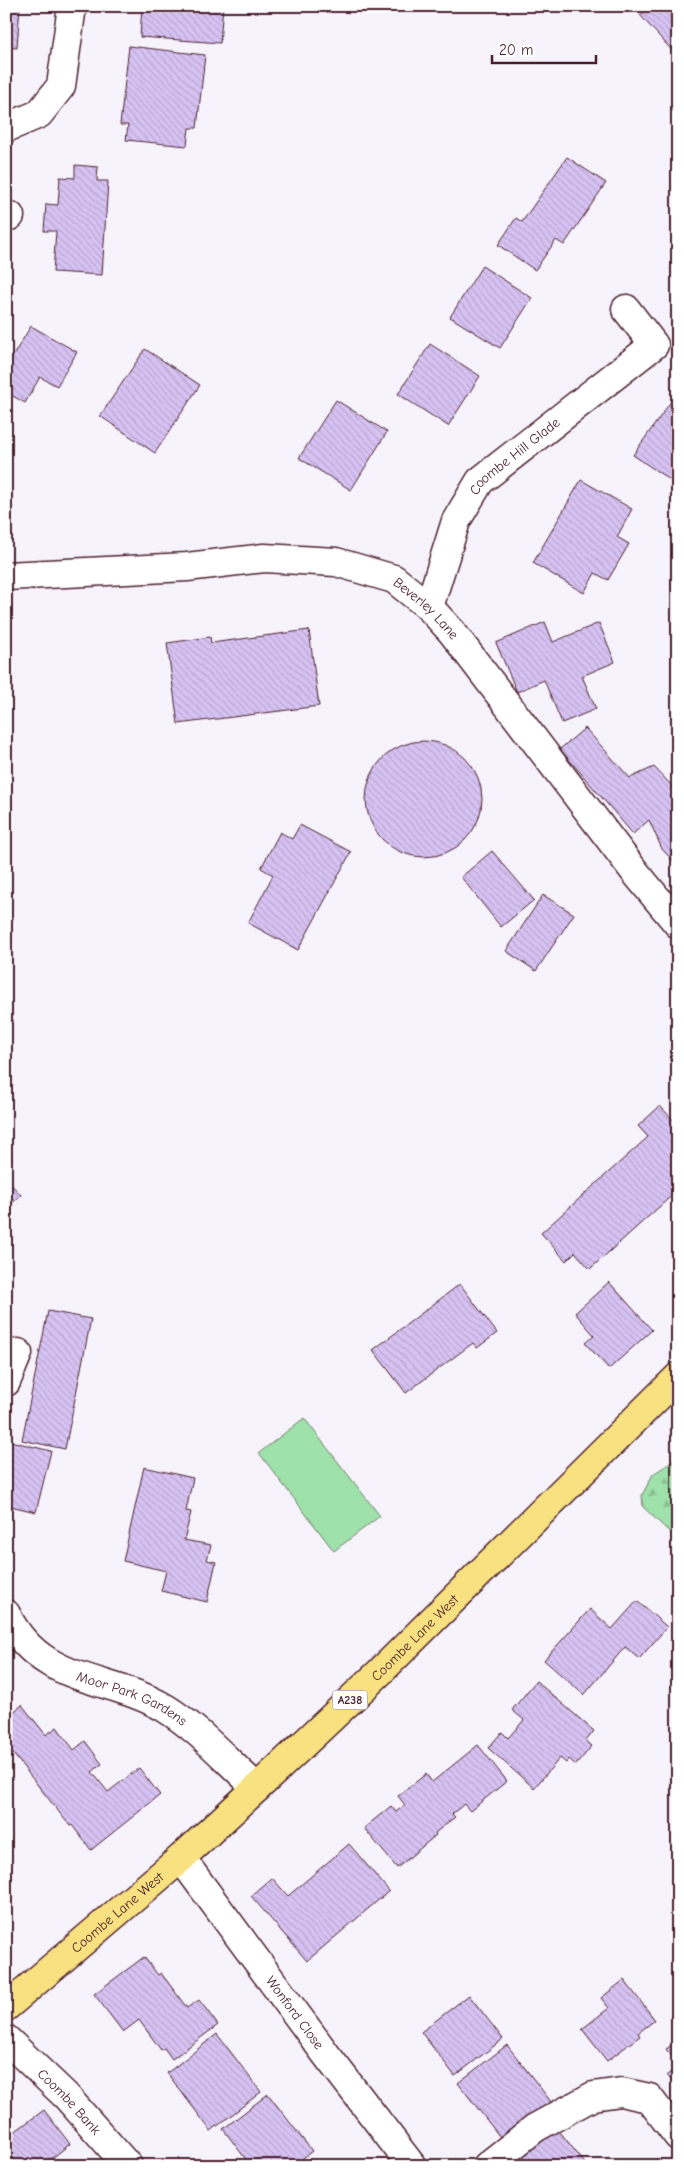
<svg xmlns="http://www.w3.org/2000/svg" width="684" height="2172" font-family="'Comic Neue',sans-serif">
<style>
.grass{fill:#9fe1ab;stroke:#74806b}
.forest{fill:url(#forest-firs);stroke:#74806b}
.building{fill:url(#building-back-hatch);stroke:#4a1f2b}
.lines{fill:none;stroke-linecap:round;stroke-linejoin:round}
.minor-casing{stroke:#4a1f2b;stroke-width:31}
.major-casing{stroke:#4a1f2b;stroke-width:31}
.minor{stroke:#fff;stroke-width:28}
.major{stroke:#f8e181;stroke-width:28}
.labels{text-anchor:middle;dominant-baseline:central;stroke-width:4;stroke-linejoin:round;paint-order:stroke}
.shield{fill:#fff;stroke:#80626b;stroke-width:1}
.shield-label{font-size:12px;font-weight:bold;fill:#4a1f2b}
.street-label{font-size:14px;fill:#4a1f2b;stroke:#fff}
</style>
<defs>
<pattern id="forest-firs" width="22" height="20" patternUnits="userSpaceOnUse" patternTransform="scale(1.25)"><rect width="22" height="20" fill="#9fe1ab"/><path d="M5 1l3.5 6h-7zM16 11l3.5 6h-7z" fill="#8ac193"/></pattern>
<pattern id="building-back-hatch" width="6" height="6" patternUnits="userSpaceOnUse" patternTransform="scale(1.25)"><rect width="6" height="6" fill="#d6c3f3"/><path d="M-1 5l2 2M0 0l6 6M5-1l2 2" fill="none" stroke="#b9a7d0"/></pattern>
</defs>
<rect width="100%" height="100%" fill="#f7f3fd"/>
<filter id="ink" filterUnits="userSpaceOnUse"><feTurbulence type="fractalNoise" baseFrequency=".02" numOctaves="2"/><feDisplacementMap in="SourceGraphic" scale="10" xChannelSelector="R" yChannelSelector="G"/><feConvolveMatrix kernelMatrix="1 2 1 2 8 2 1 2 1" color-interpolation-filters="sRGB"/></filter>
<g filter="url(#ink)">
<path class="grass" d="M304 1418 380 1516 334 1551 259 1453Z"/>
<path class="forest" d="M678 1458V1540L643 1507 642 1495 653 1474Z"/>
<g class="building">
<path d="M6 6H20L17 48 6 47Z"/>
<path d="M142 6H223L220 43 140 37Z"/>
<path d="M650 6H678V57L640 15Z"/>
<path d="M129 46 205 55 197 128H189L187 146 126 140 128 125H120Z"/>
<path d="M567 157 606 183 564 245 556 240 535 270 498 245 516 218 522 222Z"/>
<path d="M75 165 98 167 97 181H108L102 275 53 272 56 231H44L46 204 58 205 60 177 75 178Z"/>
<path d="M482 266 532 298 500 348 450 317Z"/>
<path d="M31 326 77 352 57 386 40 377 25 403 6 392V367Z"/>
<path d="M430 344 480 376 448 426 398 394Z"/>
<path d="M145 349 200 385 155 453 100 416Z"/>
<path d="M336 400 387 432 351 490 299 458Z"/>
<path d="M672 400 678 404V469L670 480 633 455Z"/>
<path d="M581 480 632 509 617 537 629 544 608 580 595 573 584 593 533 563Z"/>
<path d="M545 622 553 642 599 623 615 662 582 676 596 709 562 723 544 680 517 692 496 643Z"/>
<path d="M309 630 319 706 178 724 167 643 210 637 211 643Z"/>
<path d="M585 728 630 778 654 767 671 785 678 804V866L662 849 649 820 633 834 560 749Z"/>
<circle cx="424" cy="799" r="58"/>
<path d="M300 825 351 852 298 950 248 923 273 875 261 868 280 832 292 839Z"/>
<path d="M492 851 534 900 501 927 461 877Z"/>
<path d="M543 895 574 914 536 971 506 951Z"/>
<path d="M660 1106 678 1125V1160L673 1164 678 1170V1190L590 1269 575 1252 566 1261 541 1233 648 1137 638 1126Z"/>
<path d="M6 1179 21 1195 6 1209Z"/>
<path d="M609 1282 652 1330 609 1369 585 1343 594 1335 575 1313Z"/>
<path d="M460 1284 497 1333 477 1348 473 1343 406 1393 373 1350Z"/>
<path d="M48 1311 91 1319 65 1449 22 1440Z"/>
<path d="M10 1441 51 1451 36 1512 6 1505V1455Z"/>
<path d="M144 1467 193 1478 186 1511 191 1512 184 1540 211 1545 207 1560 216 1562 207 1602 161 1591 166 1571 123 1561Z"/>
<path d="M637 1601 667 1627 639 1659 625 1647 584 1695 544 1660 590 1609 612 1629Z"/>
<path d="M536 1681 594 1731 586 1741 592 1746 576 1765 569 1759 566 1763 560 1758 534 1788 488 1748 502 1732 508 1738 524 1720 512 1710Z"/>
<path d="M22 1705 46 1735 57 1727 74 1750 85 1741 102 1764 92 1772 108 1792 139 1768 160 1795 91 1850 72 1825 70 1826 6 1745V1718Z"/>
<path d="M478 1745 507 1781 470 1811 464 1804 452 1814 455 1817 435 1833 436 1835 397 1868 364 1828 391 1806 396 1812 405 1805 398 1796 426 1774 432 1782Z"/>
<path d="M349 1844 389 1891 307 1961 251 1896 272 1878 288 1896Z"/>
<path d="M144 1957 158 1975 161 1973 187 2008 199 2000 218 2025 172 2059 164 2048 161 2050 139 2020 123 2032 94 1994Z"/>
<path d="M624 1980 655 2020 638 2033 640 2036 607 2061 582 2029 609 2008 601 1998Z"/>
<path d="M469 1995 503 2039 455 2076 421 2032Z"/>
<path d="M217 2034 261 2092 211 2131 167 2073Z"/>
<path d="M678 2041V2064L666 2049Z"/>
<path d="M507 2045 552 2103 503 2141 458 2083Z"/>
<path d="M678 2067V2089L667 2075Z"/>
<path d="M268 2094 312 2151 293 2166H251L223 2129Z"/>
<path d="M44 2110 70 2144 42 2166H6V2138Z"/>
<path d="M556 2127 587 2166H530L521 2154Z"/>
</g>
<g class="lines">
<defs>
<g id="minor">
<path d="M6 128 39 114 61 86 72 6"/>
<path d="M6 215 10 216"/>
<path id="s1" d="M6 576 187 567 264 558 336 562 394 579 429 607 452 632 635 872 678 924"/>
<path id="s2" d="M429 607 456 521 480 481 654 345 626 309"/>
<path d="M6 1382 18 1353"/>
<path id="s3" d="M6 1614C40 1685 107 1674 165 1708 199 1729 228 1762 257 1788"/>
<path id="s4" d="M181 1858 325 2053 412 2166"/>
<path id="s5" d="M6 2039 66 2096 128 2166"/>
<path d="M487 2166 535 2128 593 2096 621 2092 649 2098 678 2136"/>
</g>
<g id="major">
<path id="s6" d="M6 2007 181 1858 257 1788 379 1673 678 1377"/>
</g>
</defs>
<use href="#minor" class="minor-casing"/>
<use href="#major" class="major-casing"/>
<use href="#minor" class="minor"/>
<use href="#major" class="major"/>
</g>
</g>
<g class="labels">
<rect class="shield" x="332.5" y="1690.5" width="35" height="19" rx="4"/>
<g class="shield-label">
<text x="350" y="1700">A238</text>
</g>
<g class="street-label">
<text stroke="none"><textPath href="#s2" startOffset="179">Coombe Hill Glade</textPath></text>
<text stroke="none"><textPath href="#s1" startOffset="435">Beverley Lane</textPath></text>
<text stroke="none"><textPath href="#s6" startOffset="551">Coombe Lane West</textPath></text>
<text stroke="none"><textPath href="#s3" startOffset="156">Moor Park Gardens</textPath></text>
<text stroke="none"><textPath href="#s6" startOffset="146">Coombe Lane West</textPath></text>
<text stroke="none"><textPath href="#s4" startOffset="192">Wonford Close</textPath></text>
<text stroke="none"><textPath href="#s5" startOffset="89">Coombe Bank</textPath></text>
</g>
</g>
<rect width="684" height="2172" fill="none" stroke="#fff" stroke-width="25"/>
<rect x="12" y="12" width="659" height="2147" fill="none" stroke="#4a1f2b" stroke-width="2" filter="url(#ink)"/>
<path d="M492 55v8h104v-8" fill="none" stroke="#4a1f2b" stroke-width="2.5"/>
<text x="499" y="55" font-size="15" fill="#4a1f2b" stroke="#ffffff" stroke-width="4" paint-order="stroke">20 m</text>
</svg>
